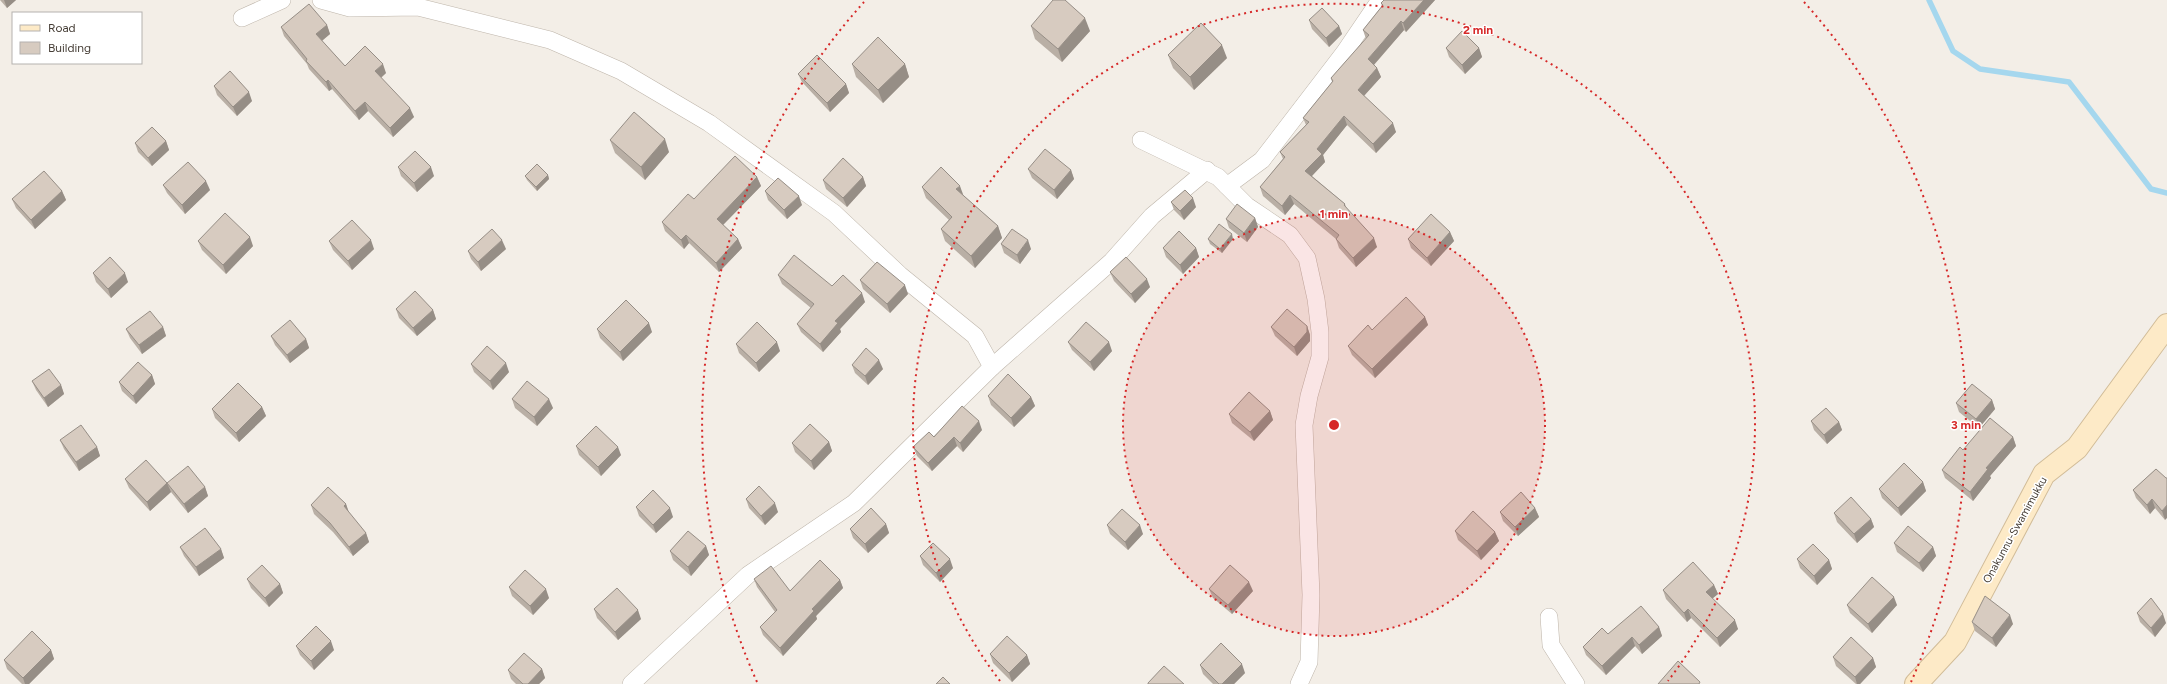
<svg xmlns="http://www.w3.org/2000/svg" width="2167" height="684" font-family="Figtree,sans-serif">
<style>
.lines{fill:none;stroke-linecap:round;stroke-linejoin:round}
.stream{stroke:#a5d7ee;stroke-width:5.5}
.street-casing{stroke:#beb5aa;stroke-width:18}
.secondary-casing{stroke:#d1bc98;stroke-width:24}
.street{stroke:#fff;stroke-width:17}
.secondary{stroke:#fdeac7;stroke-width:22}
.wall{fill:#b9afa5}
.shaded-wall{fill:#968e86}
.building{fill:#d7cbc0;stroke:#968e86}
.ring{fill:none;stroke:#d62828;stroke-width:2;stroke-dasharray:2 4}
.labels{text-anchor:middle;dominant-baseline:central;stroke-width:3;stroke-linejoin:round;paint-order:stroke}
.street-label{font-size:11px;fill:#463e36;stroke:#fff}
.centre{fill:#d62828;stroke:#fff;stroke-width:2}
.ring-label{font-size:12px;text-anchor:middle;font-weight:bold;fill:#d62828;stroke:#fff;stroke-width:3;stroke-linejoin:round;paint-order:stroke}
</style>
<rect width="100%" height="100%" fill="#f3eee7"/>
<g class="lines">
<path class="stream" d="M1929 0 1953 51 1980 69 2069 82 2151 189 2167 193"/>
<defs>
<g id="street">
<path d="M321 0 350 8 418 7 550 40 621 71 709 123 834 213 900 275 975 336 992 367 854 503 748 575 631 684"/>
<path d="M242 18 282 0"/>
<path d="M1141 140 1218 177 1247 206 1290 235 1307 258 1316 299 1320 332V357L1309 396 1304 425 1311 595 1309 662 1299 684"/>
<path d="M1227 186 1262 160 1344 53 1380 0"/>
<path d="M992 367 1112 261 1152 216 1207 170"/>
<path d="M1549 617 1551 645 1576 684"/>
</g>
<path id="secondary" d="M1916 684 1955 642 2044 474 2077 448 2167 325"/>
</defs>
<use href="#street" class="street-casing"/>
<use href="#secondary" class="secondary-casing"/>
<use href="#street" class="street"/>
<use href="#secondary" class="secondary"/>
</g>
<g class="wall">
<path d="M0 0H16L7 8Z"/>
<path d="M1435 0 1406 32 1404 30 1374 65 1377 68 1381 77 1364 96 1396 132 1376 153 1347 125 1323 155 1325 162 1312 176 1345 204 1347 209 1377 247 1356 267 1339 248 1336 239 1294 204 1285 215 1263 196 1260 187 1283 159 1280 152 1306 125 1303 118 1332 82 1331 78 1366 39 1363 30 1382 6 1381 3Z"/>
<path d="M1309 20 1339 26 1342 34 1329 47 1312 29Z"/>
<path d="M327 25 330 34 322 41 345 66 386 73 381 78 414 117 393 137 368 111 359 120 332 89 329 91 309 69 307 64 284 36 281 27Z"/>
<path d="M1031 26 1090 31 1062 62 1035 39Z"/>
<path d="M1446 48H1479L1482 57 1465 74 1449 57Z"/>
<path d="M1168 55 1227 58 1194 90 1173 68Z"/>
<path d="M852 64H905L909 77 883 103 856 77Z"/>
<path d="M798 74 846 84 849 93 830 112 802 82Z"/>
<path d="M214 86 252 101 237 116 217 95Z"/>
<path d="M610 140 669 152 645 180 615 153Z"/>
<path d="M166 141 169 150 152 166 138 152 135 143Z"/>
<path d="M398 167 434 176 417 192 401 176Z"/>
<path d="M1028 169 1071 170 1074 179 1057 199 1032 178Z"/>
<path d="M548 175 549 179 537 191 527 180 525 176Z"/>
<path d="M757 177 761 186 723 225 738 239 742 248 719 272 689 243 684 249 665 231 662 222 694 199Z"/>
<path d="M863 177 866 186 847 207 826 189 823 180Z"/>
<path d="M163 185 210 190 185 214 167 193Z"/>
<path d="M922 187 964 196 998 226 1002 238 975 268 945 241 941 229 949 220 926 198Z"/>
<path d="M62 191 66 200 35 229 16 208 12 199Z"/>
<path d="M765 191 802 205 787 219 768 200Z"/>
<path d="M1171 202 1196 207 1184 220 1174 210Z"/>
<path d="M1255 218 1258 227 1247 242 1229 228 1226 219Z"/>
<path d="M1450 232 1454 241 1431 266 1411 248 1408 239Z"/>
<path d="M1208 239H1233L1222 253 1210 244Z"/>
<path d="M198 241 253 246 226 274 202 250Z"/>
<path d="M329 241 374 249 352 270 333 250Z"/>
<path d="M1001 244 1031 249 1020 264 1004 253Z"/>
<path d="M1163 248H1196L1199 257 1183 274 1166 257Z"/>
<path d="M506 249 481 271 471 259 468 251Z"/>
<path d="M1110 272 1150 287 1135 303 1114 281Z"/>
<path d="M93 273 128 282 111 298 96 282Z"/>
<path d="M778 275 832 286 865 302 840 329 841 332 823 352 801 332 797 324 811 308 782 284Z"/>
<path d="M860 280 908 294 890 313 863 289Z"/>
<path d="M396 309 433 310 436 319 417 336 399 318Z"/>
<path d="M1425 317 1428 325 1375 378 1352 355 1348 346 1372 330Z"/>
<path d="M1307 326 1310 335V341L1297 356 1275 336 1271 327Z"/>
<path d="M163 327 166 336 142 354 130 338 126 329Z"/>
<path d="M597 329 652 332 623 361 600 338Z"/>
<path d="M271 336 306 339 309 348 290 363 275 345Z"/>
<path d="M1068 342 1112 351 1094 371 1072 350Z"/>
<path d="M736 344 780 351 759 372 739 353Z"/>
<path d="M471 364 509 372 493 390 474 372Z"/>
<path d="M852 365 883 369 868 385 855 373Z"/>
<path d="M152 375 155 384 136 404 122 391 119 382Z"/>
<path d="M32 381 61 385 64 394 48 407 36 390Z"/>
<path d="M988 396 1031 397 1035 406 1014 427 991 405Z"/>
<path d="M512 399 553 408 537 426 515 408Z"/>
<path d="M1992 400 1995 409 1979 428 1959 412 1956 403Z"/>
<path d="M262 407 266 416 239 442 215 418 212 409Z"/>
<path d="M1270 411 1273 420 1254 441 1232 423 1229 414Z"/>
<path d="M1811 421 1839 422 1842 430 1827 444 1814 430Z"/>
<path d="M982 430 963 452 957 446 932 471 917 456 913 447 934 437Z"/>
<path d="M2013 437 2016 446 1990 476 1991 478 1973 501 1945 478 1942 470 1963 450Z"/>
<path d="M60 440 97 447 100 456 79 471 64 449Z"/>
<path d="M829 442 832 451 814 470 795 452 792 443Z"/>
<path d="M576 446 621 455 601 476 579 455Z"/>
<path d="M2156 469 2165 520 2155 508 2150 514 2136 498 2133 490Z"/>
<path d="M125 479 205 487 208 496 188 513 171 492 150 511 129 488Z"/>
<path d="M1923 482 1926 491 1901 516 1882 498 1879 489Z"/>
<path d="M746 499 778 512 765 525 749 508Z"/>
<path d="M346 504 349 513 366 533 369 542 353 556 333 532 314 514 311 505Z"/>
<path d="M636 507 673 517 656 533 639 516Z"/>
<path d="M1535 508 1539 517 1518 536 1503 521 1500 512Z"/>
<path d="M1834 513 1871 519 1874 527 1857 543 1837 522Z"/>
<path d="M886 524 889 533 868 553 853 538 850 529Z"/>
<path d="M1107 525 1143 534 1128 550 1110 534Z"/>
<path d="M1455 531 1495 532 1499 541 1481 560 1458 540Z"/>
<path d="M1894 543 1933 547 1936 556 1923 572 1897 552Z"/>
<path d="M706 546 709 555 691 576 673 560 670 551Z"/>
<path d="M180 547 221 549 224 558 199 576 184 556Z"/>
<path d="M920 556 953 568 940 582 923 565Z"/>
<path d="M1797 559 1829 560 1832 569 1817 585 1800 568Z"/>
<path d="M247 579 280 584 283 593 269 607 251 588Z"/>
<path d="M754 579 790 591 840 580 843 588 816 616 817 619 783 656 763 635 760 627 775 612 757 587Z"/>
<path d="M1714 585 1718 594 1712 599 1738 629 1720 647 1691 618 1687 622 1666 599 1663 590Z"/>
<path d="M509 587 549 598 533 615 512 596Z"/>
<path d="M1209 589 1253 591 1232 614 1213 598Z"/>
<path d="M1847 605H1897L1872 633 1850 613Z"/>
<path d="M594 609 641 619 618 640 597 618Z"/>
<path d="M2137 613 2166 623 2155 637 2140 622Z"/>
<path d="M1972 622 2013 624 1996 647 1975 631Z"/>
<path d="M1659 627 1662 636 1642 654 1635 646 1606 675 1586 655 1583 647Z"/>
<path d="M296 646 334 650 314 670 300 655Z"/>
<path d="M51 650 54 659 29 684H22L7 669 4 660Z"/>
<path d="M990 654 1027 655 1030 664 1012 682 993 663Z"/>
<path d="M1833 657 1873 658 1876 667 1860 684H1856L1836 666Z"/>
<path d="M1200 665 1245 673 1234 684H1213L1203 674Z"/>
<path d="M542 669 545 678 539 684H516L511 679 508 670Z"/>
</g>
<g class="shaded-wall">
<path d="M4 0H16L7 8Z"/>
<path d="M1424 0H1435L1406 32 1403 23Z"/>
<path d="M1085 18 1090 31 1062 62 1058 49Z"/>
<path d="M1401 21 1404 30 1371 68 1368 59Z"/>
<path d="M327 25 330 34 319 43 316 34Z"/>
<path d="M1339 26 1342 34 1329 47 1326 38Z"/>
<path d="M1222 45 1227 58 1194 90 1190 77Z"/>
<path d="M1479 48 1482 57 1465 74 1462 65Z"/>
<path d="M383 64 386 73 378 80 375 71Z"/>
<path d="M905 64 909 77 883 103 878 90Z"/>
<path d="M1377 68 1381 77 1361 99 1358 90Z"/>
<path d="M328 80 332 89 329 91 326 82Z"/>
<path d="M846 84 849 93 830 112 827 103Z"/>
<path d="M249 92 252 101 237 116 233 107Z"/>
<path d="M365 102 368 111 359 120 355 111Z"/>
<path d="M410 108 414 117 393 137 390 128Z"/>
<path d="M1344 116 1347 125 1323 155 1325 162 1308 180 1305 171 1317 149Z"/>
<path d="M1393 123 1396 132 1376 153 1373 144Z"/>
<path d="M665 139 669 152 645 180 641 167Z"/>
<path d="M166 141 169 150 152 166 148 158Z"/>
<path d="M431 167 434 176 417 192 414 183Z"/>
<path d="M1071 170 1074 179 1057 199 1054 190Z"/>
<path d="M548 175 549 179 537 191 536 187Z"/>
<path d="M757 177 761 186 720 228 717 219Z"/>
<path d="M863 177 866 186 847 207 843 198Z"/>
<path d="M206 181 210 190 185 214 182 205Z"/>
<path d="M960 186 964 197 956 189Z"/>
<path d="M62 191 66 200 35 229 31 220Z"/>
<path d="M1290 195 1294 204 1285 215 1282 206Z"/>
<path d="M799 196 802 205 787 219 784 210Z"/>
<path d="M1193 198 1196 207 1184 220 1180 211Z"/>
<path d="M1255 218 1258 227 1247 242 1244 233Z"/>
<path d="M998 226 1002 238 975 268 971 256Z"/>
<path d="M1450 232 1454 241 1431 266 1427 258Z"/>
<path d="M1232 234 1233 239 1222 253 1220 249Z"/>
<path d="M686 235 689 243 684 249 681 240Z"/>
<path d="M250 237 253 246 226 274 223 265Z"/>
<path d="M1374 238 1377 247 1356 267 1353 258Z"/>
<path d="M738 239 742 248 719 272 716 263Z"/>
<path d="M371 240 374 249 352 270 348 261Z"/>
<path d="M502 240 506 249 481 271 478 262Z"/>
<path d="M1028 240 1031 249 1020 264 1017 255Z"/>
<path d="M1196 248 1199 257 1183 274 1180 265Z"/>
<path d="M125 273 128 282 111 298 108 289Z"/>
<path d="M1147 279 1150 287 1135 303 1131 294Z"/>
<path d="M905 285 908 294 890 313 887 304Z"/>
<path d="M862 293 865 302 840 329 841 332 823 352 820 344 835 321Z"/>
<path d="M433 310 436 319 417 336 413 328Z"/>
<path d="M1425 317 1428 325 1375 378 1372 369Z"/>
<path d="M649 323 652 332 623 361 620 352Z"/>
<path d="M1307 326 1310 335V341L1297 356 1294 347Z"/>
<path d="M163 327 166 336 142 354 139 345Z"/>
<path d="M306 339 309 348 290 363 287 355Z"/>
<path d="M777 342 780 351 759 372 756 363Z"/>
<path d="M1109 342 1112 351 1094 371 1090 362Z"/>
<path d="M879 360 883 369 868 385 865 376Z"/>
<path d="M506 363 509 372 493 390 490 381Z"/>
<path d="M152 375 155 384 136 404 133 396Z"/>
<path d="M61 385 64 394 48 407 44 398Z"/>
<path d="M1031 397 1035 406 1014 427 1011 418Z"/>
<path d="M549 399 553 408 537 426 534 417Z"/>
<path d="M1992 400 1995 409 1979 428 1976 419Z"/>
<path d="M262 407 266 416 239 442 236 433Z"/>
<path d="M1270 411 1273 420 1254 441 1250 432Z"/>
<path d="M979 421 982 430 963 452 960 443Z"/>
<path d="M1839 422 1842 430 1827 444 1824 435Z"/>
<path d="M954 437 957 446 932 471 928 463Z"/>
<path d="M2013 437 2016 446 1990 476 1991 478 1973 501 1970 492 1986 468Z"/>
<path d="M829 442 832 451 814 470 811 461Z"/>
<path d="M97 447 100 456 79 471 76 462Z"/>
<path d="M618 447 621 455 601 476 598 467Z"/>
<path d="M1923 482 1926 491 1901 516 1898 508Z"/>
<path d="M167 483 171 492 150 511 147 502Z"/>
<path d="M205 487 208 496 188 513 184 504Z"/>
<path d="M2152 499 2155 508 2150 514 2147 505Z"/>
<path d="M775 503 778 512 765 525 761 516Z"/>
<path d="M346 504 349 513 344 506Z"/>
<path d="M2167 505V518L2165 520 2162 511Z"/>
<path d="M670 508 673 517 656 533 653 525Z"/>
<path d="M1535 508 1539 517 1518 536 1515 527Z"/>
<path d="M1871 519 1874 527 1857 543 1854 534Z"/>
<path d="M886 524 889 533 868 553 865 544Z"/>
<path d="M1140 525 1143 534 1128 550 1125 542Z"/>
<path d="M1495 532 1499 541 1481 560 1477 551Z"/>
<path d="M366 533 369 542 353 556 349 547Z"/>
<path d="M706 546 709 555 691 576 688 567Z"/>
<path d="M1933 547 1936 556 1923 572 1919 563Z"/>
<path d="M221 549 224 558 199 576 196 567Z"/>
<path d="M950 559 953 568 940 582 936 573Z"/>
<path d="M1829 560 1832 569 1817 585 1814 576Z"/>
<path d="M840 580 843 588 816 616 817 619 783 656 780 648 812 609Z"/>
<path d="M1249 582 1253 591 1232 614 1228 605Z"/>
<path d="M280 584 283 593 269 607 265 598Z"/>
<path d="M1714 585 1718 594 1709 601 1706 592Z"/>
<path d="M546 589 549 598 533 615 530 606Z"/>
<path d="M1894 597 1897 605 1872 633 1868 624Z"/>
<path d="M1688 609 1691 618 1687 622 1684 613Z"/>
<path d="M638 610 641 619 618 640 615 632Z"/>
<path d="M2163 614 2166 623 2155 637 2151 628Z"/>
<path d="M2010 615 2013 624 1996 647 1992 638Z"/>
<path d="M1735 620 1738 629 1720 647 1717 638Z"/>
<path d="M1659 627 1662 636 1642 654 1639 645Z"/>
<path d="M1632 637 1635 646 1606 675 1602 666Z"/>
<path d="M331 641 334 650 314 670 311 661Z"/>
<path d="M51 650 54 659 29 684H25L23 678Z"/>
<path d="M1027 655 1030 664 1012 682 1009 673Z"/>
<path d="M1873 658 1876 667 1860 684H1857L1855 677Z"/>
<path d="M1242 664 1245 673 1234 684H1222Z"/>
<path d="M542 669 545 678 539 684H528Z"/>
</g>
<g class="building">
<path d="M1053 0H1065L1085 18 1058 49 1031 26Z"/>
<path d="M1384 0H1424L1403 23 1401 21 1368 59 1377 68 1358 90 1393 123 1373 144 1344 116 1317 149 1322 154 1305 171 1345 204 1344 205 1374 238 1353 258 1336 239 1339 235 1290 195 1282 206 1260 187 1285 157 1280 152 1309 122 1303 118 1333 81 1331 78 1369 35 1363 30 1383 5 1381 3Z"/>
<path d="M309 4 327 25 316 34 345 66 365 46 383 64 375 71 410 108 390 128 365 102 355 111 328 80 326 82 306 61 307 59 281 27Z"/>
<path d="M1322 8 1339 26 1326 38 1309 20Z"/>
<path d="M1201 23 1222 45 1190 77 1168 55Z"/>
<path d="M1462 31 1479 48 1462 65 1446 48Z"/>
<path d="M878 37 905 64 878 90 852 64Z"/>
<path d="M817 55 846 84 827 103 798 74Z"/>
<path d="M230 71 249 92 233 107 214 86Z"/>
<path d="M634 112 665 139 641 167 610 140Z"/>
<path d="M152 127 166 141 148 158 135 143Z"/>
<path d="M1045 149 1071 170 1054 190 1028 169Z"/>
<path d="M415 151 431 167 414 183 398 167Z"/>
<path d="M735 156 757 177 717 219 738 239 716 263 686 235 681 240 662 222 688 194 694 199Z"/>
<path d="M843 158 863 177 843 198 823 180Z"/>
<path d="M188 162 206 181 182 205 163 185Z"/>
<path d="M537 164 548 175 536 187 525 176Z"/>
<path d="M941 167 960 186 956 189 998 226 971 256 941 229 952 217 922 187Z"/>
<path d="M44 171 62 191 31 220 12 199Z"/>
<path d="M778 178 799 196 784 210 765 191Z"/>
<path d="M1185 190 1193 198 1180 211 1171 202Z"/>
<path d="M1237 204 1255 218 1244 233 1226 219Z"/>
<path d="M225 213 250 237 223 265 198 241Z"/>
<path d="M1431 214 1450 232 1427 258 1408 239Z"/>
<path d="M352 220 371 240 348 261 329 241Z"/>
<path d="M1219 224 1232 234 1220 249 1208 239Z"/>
<path d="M492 229 502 240 478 262 468 251Z"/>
<path d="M1012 229 1028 240 1017 255 1001 244Z"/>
<path d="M1179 231 1196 248 1180 265 1163 248Z"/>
<path d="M794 255 832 286 843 275 862 293 835 321 838 323 820 344 797 324 814 304 778 275Z"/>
<path d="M110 257 125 273 108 289 93 273Z"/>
<path d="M1126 257 1147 279 1131 294 1110 272Z"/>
<path d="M877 262 905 285 887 304 860 280Z"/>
<path d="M415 291 433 310 413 328 396 309Z"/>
<path d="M1406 297 1425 317 1372 369 1348 346 1368 325 1372 330Z"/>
<path d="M626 300 649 323 620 352 597 329Z"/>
<path d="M1287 309 1307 326V332L1294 347 1271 327Z"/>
<path d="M150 311 163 327 139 345 126 329Z"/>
<path d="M290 320 306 339 287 355 271 336Z"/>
<path d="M757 322 777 342 756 363 736 344Z"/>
<path d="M1086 322 1109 342 1090 362 1068 342Z"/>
<path d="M487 346 506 363 490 381 471 364Z"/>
<path d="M866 348 879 360 865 376 852 365Z"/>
<path d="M138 362 152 375 133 396 119 382Z"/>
<path d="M49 369 61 385 44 398 32 381Z"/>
<path d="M1008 374 1031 397 1011 418 988 396Z"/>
<path d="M527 381 549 399 534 417 512 399Z"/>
<path d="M238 383 262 407 236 433 212 409Z"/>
<path d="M1972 384 1992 400 1976 419 1956 403Z"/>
<path d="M1249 392 1270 411 1250 432 1229 414Z"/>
<path d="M962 406 979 421 960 443 954 437 928 463 913 447 929 432 934 437Z"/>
<path d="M1826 408 1839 422 1824 435 1811 421Z"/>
<path d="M1990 418 2013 437 1986 468 1988 469 1970 492 1942 470 1960 447 1963 450Z"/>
<path d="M810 424 829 442 811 461 792 443Z"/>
<path d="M81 425 97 447 76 462 60 440Z"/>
<path d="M596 426 618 447 598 467 576 446Z"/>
<path d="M146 460 167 483 147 502 125 479Z"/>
<path d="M1904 463 1923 482 1898 508 1879 489Z"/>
<path d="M188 466 205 487 184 504 167 483Z"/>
<path d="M2156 469 2166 478H2167V505L2162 511 2152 499 2147 505 2133 490Z"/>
<path d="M759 486 775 503 761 516 746 499Z"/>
<path d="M328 487 346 504 344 506 366 533 349 547 330 523 311 505Z"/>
<path d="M653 490 670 508 653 525 636 507Z"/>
<path d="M1521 492 1535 508 1515 527 1500 512Z"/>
<path d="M1851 497 1871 519 1854 534 1834 513Z"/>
<path d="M871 508 886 524 865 544 850 529Z"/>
<path d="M1122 509 1140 525 1125 542 1107 525Z"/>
<path d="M1473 511 1495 532 1477 551 1455 531Z"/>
<path d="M1908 526 1933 547 1919 563 1894 543Z"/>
<path d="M205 528 221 549 196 567 180 547Z"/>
<path d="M688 531 706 546 688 567 670 551Z"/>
<path d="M933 543 950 559 936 573 920 556Z"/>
<path d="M1813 544 1829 560 1814 576 1797 559Z"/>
<path d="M820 560 840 580 812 609 814 611 780 648 760 627 777 610 754 579 771 566 790 591Z"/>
<path d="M1693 562 1714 585 1706 592 1735 620 1717 638 1688 609 1684 613 1663 590Z"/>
<path d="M262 565 280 584 265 598 247 579Z"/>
<path d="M1230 565 1249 582 1228 605 1209 589Z"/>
<path d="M525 570 546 589 530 606 509 587Z"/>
<path d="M1872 577 1894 597 1868 624 1847 605Z"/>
<path d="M617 588 638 610 615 632 594 609Z"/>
<path d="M1985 596 2010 615 1992 638 1972 622Z"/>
<path d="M2151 598 2163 614 2151 628 2137 613Z"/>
<path d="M1641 606 1659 627 1639 645 1632 637 1602 666 1583 647 1602 628 1608 634Z"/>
<path d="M316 626 331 641 311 661 296 646Z"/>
<path d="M32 631 51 650 23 678 4 660Z"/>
<path d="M1007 636 1027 655 1009 673 990 654Z"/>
<path d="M1851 637 1873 658 1855 677 1833 657Z"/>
<path d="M1221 643 1242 664 1222 684H1219L1200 665Z"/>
<path d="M524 653 542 669 528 684H523L508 670Z"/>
<path d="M1678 661 1700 682 1699 684H1658Z"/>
<path d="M1164 666 1184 684H1148V683Z"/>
<path d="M943 677 950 684H936Z"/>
</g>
<circle cx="1334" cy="425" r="211" fill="#d62828" fill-opacity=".12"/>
<g class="ring">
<circle cx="1334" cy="425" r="211"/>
<path d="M1000 681A421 421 0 1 1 1668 681"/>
<path d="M757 682A632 632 0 0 1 864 2M1804 2A632 632 0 0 1 1911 682"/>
</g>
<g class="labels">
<g class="street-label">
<text transform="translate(2015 530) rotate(-61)">Onakunnu-Swamimukku</text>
</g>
</g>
<circle cx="1334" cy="425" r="6" class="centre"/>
<g class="ring-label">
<text x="1478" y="34">2 min</text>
<text x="1334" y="218">1 min</text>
<text x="1966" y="429">3 min</text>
</g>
<rect x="12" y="12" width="130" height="52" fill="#ffffff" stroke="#b5b2af"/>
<rect x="20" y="25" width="20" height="6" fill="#fdeac7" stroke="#b5b2af"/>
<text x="48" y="32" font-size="12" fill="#463e36">Road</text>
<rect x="20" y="42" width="20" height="12" fill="#d7cbc0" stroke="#b5b2af"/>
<text x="48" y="52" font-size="12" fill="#463e36">Building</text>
</svg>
